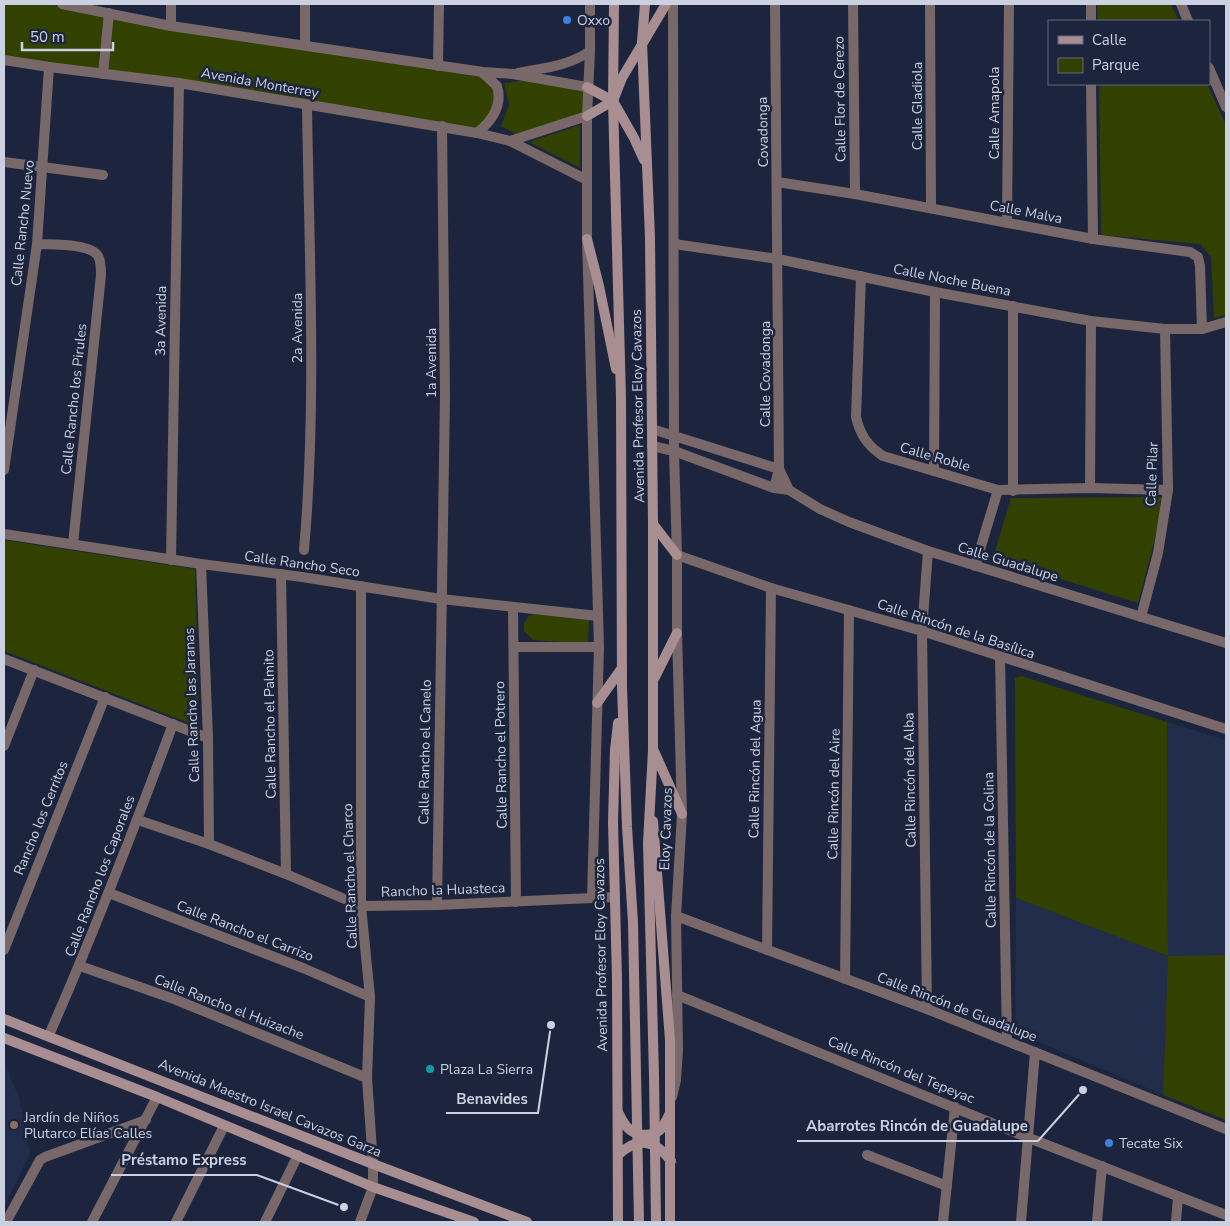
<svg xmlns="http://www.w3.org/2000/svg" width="1230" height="1226" font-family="'Nunito Sans',sans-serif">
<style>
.built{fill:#222d4b}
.green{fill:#324100}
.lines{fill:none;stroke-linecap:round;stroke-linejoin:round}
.street{stroke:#796869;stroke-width:10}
.secondary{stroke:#a88e90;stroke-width:10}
.shop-dot{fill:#3f7fe0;stroke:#1c253d;stroke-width:2}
.culture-dot{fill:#0f9aa8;stroke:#1c253d;stroke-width:2}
.education-dot{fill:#8d6e63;stroke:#1c253d;stroke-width:2}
.labels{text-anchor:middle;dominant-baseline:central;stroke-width:5;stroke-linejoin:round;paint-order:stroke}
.poi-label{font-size:14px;fill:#cbd1e1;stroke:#1c253d;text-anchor:start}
.street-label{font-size:14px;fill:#cbd1e1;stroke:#1c253d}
.leader{fill:none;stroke:#cbd1e1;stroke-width:2}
.callout-dot{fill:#cbd1e1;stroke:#1c253d;stroke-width:2}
.callout-label{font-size:15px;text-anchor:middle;font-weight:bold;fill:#cbd1e1;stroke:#1c253d;stroke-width:5;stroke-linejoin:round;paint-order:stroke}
</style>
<rect width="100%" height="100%" fill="#1c253d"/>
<g class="built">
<path d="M1167 722 1226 740V955L1168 957 1163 1095 1015 1032 1016 898 1168 956Z"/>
<path d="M4 1063 19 1097 30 1153 5 1205Z"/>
</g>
<g class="green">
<path d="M4 4H48L483 72 494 81 498 104 477 133 4 58Z"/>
<path d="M1097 4H1171L1179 21H1098Z"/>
<path d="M525 80 585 89 584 115 519 136 501 126 509 105 504 83Z"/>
<path d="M1099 84H1207L1226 125V315L1214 318 1211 257 1200 244 1101 235Z"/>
<path d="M580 125V168L529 142Z"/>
<path d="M1161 497 1158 527 1138 603 993 558 1011 498Z"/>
<path d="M4 540 195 569 199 719 194 725 4 651Z"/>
<path d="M538 612 589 619 588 644 533 640 524 631V623L529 616Z"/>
<path d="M1021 676 1167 722 1168 956 1226 955V1120L1163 1095 1168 956 1016 898 1015 678Z"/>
</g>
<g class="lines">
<g class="street">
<path d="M62 4 171 26 483 72 513 74 587 87"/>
<path d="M590 4V51L587 116V239L599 647 592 898"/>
<path d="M853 4 855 194"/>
<path d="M930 4 931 208"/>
<path d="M1091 4V21"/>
<path d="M1181 4 1188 21"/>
<path d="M171 26V4"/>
<path d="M305 45V4"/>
<path d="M4 60 49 67 179 83 477 133 510 141 587 180"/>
<path d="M438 66 439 4"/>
<path d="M1209 68 1226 107"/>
<path d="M518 73C543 68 569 66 590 51"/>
<path d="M103 74 109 13"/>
<path d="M1091 84 1093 239"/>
<path d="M477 133C492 121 503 106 497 86L483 73"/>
<path d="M510 141 587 116"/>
<path d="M4 162 103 175"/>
<path d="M777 182 855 194 1093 239 1190 252 1198 257 1200 266 1202 329"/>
<path d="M1007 223 1009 4"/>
<path d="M37 244C52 245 90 243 98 256 101 261 101 269 101 275L73 544"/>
<path d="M674 244 778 259 935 292 1091 321 1165 329H1202L1226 322"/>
<path d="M861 276 856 417C860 435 868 446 883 456L998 490 1090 488 1168 490"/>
<path d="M1013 306V491"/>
<path d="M652 429 779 469 789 490"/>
<path d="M652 446 674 451 774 488 789 490 820 509 849 522 928 551 1226 643"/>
<path d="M4 470 37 244 49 67"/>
<path d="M934 471 935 292"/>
<path d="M774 488 779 469 775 4"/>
<path d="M1090 488 1091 321"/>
<path d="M4 534 201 564 302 577 441 599 598 616"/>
<path d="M304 550C317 402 309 253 307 105"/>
<path d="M677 555 771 588 922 631 1226 729"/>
<path d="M171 560 179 83"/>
<path d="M201 564 208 738 209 844"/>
<path d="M975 566 998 490"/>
<path d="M281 574 286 874"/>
<path d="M513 607 516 902"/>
<path d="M1141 617 1158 553 1168 490 1165 329"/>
<path d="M514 647H599"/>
<path d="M1000 657 1007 1041"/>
<path d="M4 659 208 738"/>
<path d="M4 746 34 670"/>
<path d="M138 820 209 844 286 874 361 906 437 905 615 897"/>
<path d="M109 893 303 968 370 997"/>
<path d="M437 905 445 396 442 126"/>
<path d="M676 916 927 1009 1226 1129"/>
<path d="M4 950 105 697"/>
<path d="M767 950 771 588"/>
<path d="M80 966 174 999 367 1078"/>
<path d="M845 979 849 610"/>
<path d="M677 995 1029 1138 1226 1215"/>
<path d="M927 1009 922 631 928 551"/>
<path d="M49 1035C94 933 134 829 173 724"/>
<path d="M672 1097 676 1080 678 1050 676 916 682 814 677 633V555L674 451 673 4"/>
<path d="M867 1155 947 1186"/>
<path d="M6 1222 40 1160 45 1157 146 1120"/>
<path d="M92 1222 157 1097"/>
<path d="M176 1222 224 1126"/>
<path d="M265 1222 298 1155"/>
<path d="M360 1222 373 1187V1164L367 1078 370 997 361 906V586"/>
<path d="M943 1222 955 1107"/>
<path d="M1021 1222 1035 1052"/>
<path d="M1097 1222 1102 1166"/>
<path d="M1176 1222 1178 1197"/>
</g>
<g class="secondary">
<path d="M614 4 613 101 621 398 622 687 627 827 633 923 639 1222"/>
<path d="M645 4 642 42 650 238 653 524V750L648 843 654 1076 656 1222"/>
<path d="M587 87 613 101 634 138 644 160"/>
<path d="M587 116 613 101 622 78 666 4"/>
<path d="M587 239 599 286 616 369"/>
<path d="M653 524 677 555"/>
<path d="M655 677 677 633"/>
<path d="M597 703 622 668"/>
<path d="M654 751 682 814"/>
<path d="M653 821 670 1040V1222"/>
<path d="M4 1019 373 1164 527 1222"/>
<path d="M4 1038 157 1097 373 1187 474 1222"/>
<path d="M618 1112C621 1118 624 1125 629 1129 636 1136 652 1137 660 1130 664 1126 667 1119 670 1113"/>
<path d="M618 1155C638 1136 655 1140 671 1161"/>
<path d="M618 1222 617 980 613 822 615 750 618 723"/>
</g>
</g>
<g class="shop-dot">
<circle cx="567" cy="20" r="5"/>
<circle cx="1109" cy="1143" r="5"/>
</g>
<circle class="culture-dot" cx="430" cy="1069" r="5"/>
<circle class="education-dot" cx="14" cy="1125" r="5"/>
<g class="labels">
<g class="poi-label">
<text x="577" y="20">Oxxo</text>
<text x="440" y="1069">Plaza La Sierra</text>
<text x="24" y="1117">Jardín de Niños<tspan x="24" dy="16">Plutarco Elías Calles</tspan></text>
<text x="1119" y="1143">Tecate Six</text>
</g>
<g class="street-label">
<text transform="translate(260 83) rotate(10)">Avenida Monterrey</text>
<text transform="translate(840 99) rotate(-91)">Calle Flor de Cerezo</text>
<text transform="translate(917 106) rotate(-90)">Calle Gladiola</text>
<text transform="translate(994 113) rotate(-90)">Calle Amapola</text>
<text transform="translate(763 132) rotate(-91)">Covadonga</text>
<text transform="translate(1026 212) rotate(11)">Calle Malva</text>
<text transform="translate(23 223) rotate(-84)">Calle Rancho Nuevo</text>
<text transform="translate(952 280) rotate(11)">Calle Noche Buena</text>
<text transform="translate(161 321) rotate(-89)">3a Avenida</text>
<text transform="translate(297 328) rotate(-90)">2a Avenida</text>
<text transform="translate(431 363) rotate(-90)">1a Avenida</text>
<text transform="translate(765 374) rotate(-90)">Calle Covadonga</text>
<text transform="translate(74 399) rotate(-84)">Calle Rancho los Pirules</text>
<text transform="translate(638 406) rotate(-91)">Avenida Profesor Eloy Cavazos</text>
<text transform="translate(935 457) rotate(16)">Calle Roble</text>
<text transform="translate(1152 474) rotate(-88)">Calle Pilar</text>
<text transform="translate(1008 562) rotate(17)">Calle Guadalupe</text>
<text transform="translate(302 564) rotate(8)">Calle Rancho Seco</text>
<text transform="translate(956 629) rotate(18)">Calle Rincón de la Basílica</text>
<text transform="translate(192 705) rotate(-92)">Calle Rancho las Jaranas</text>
<text transform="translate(270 724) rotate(-91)">Calle Rancho el Palmito</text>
<text transform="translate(425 752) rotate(-89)">Calle Rancho el Canelo</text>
<text transform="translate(501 755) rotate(-91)">Calle Rancho el Potrero</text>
<text transform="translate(755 769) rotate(-89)">Calle Rincón del Agua</text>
<text transform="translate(910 780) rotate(-91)">Calle Rincón del Alba</text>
<text transform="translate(834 794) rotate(-89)">Calle Rincón del Aire</text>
<text transform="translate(41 818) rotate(-68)">Rancho los Cerritos</text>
<text transform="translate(666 829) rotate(-88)">Eloy Cavazos</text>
<text transform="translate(990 850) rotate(-91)">Calle Rincón de la Colina</text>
<text transform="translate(100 876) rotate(-69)">Calle Rancho los Caporales</text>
<text transform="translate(350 876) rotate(-92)">Calle Rancho el Charco</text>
<text transform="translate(443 890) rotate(-2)">Rancho la Huasteca</text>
<text transform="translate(245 931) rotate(21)">Calle Rancho el Carrizo</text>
<text transform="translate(601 955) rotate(-91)">Avenida Profesor Eloy Cavazos</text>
<text transform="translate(229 1007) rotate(21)">Calle Rancho el Huizache</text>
<text transform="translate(957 1007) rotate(21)">Calle Rincón de Guadalupe</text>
<text transform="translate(901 1070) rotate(22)">Calle Rincón del Tepeyac</text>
<text transform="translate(270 1108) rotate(22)">Avenida Maestro Israel Cavazos Garza</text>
</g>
</g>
<path class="leader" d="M551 1025L538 1113H446M1083 1090L1038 1141H797M344 1207L257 1175H111"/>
<g class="callout-dot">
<circle cx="551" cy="1025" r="5"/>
<circle cx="1083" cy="1090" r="5"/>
<circle cx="344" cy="1207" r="5"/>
</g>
<g class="callout-label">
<text x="492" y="1104">Benavides</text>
<text x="917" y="1131">Abarrotes Rincón de Guadalupe</text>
<text x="184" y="1165">Préstamo Express</text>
</g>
<rect width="1230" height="1226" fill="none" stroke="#cbd1e1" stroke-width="10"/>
<rect x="1048" y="20" width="162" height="65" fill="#1c253d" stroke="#626a7f"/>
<rect x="1058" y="36" width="25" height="8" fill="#a88e90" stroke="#626a7f"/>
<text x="1092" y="45" font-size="15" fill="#cbd1e1">Calle</text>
<rect x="1058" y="58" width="25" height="15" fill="#324100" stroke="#626a7f"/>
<text x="1092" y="70" font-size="15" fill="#cbd1e1">Parque</text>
<path d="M22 42v8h91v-8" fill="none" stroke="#cbd1e1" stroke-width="2.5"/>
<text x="30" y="42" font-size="15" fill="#cbd1e1" stroke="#1c253d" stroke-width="4" paint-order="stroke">50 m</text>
</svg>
